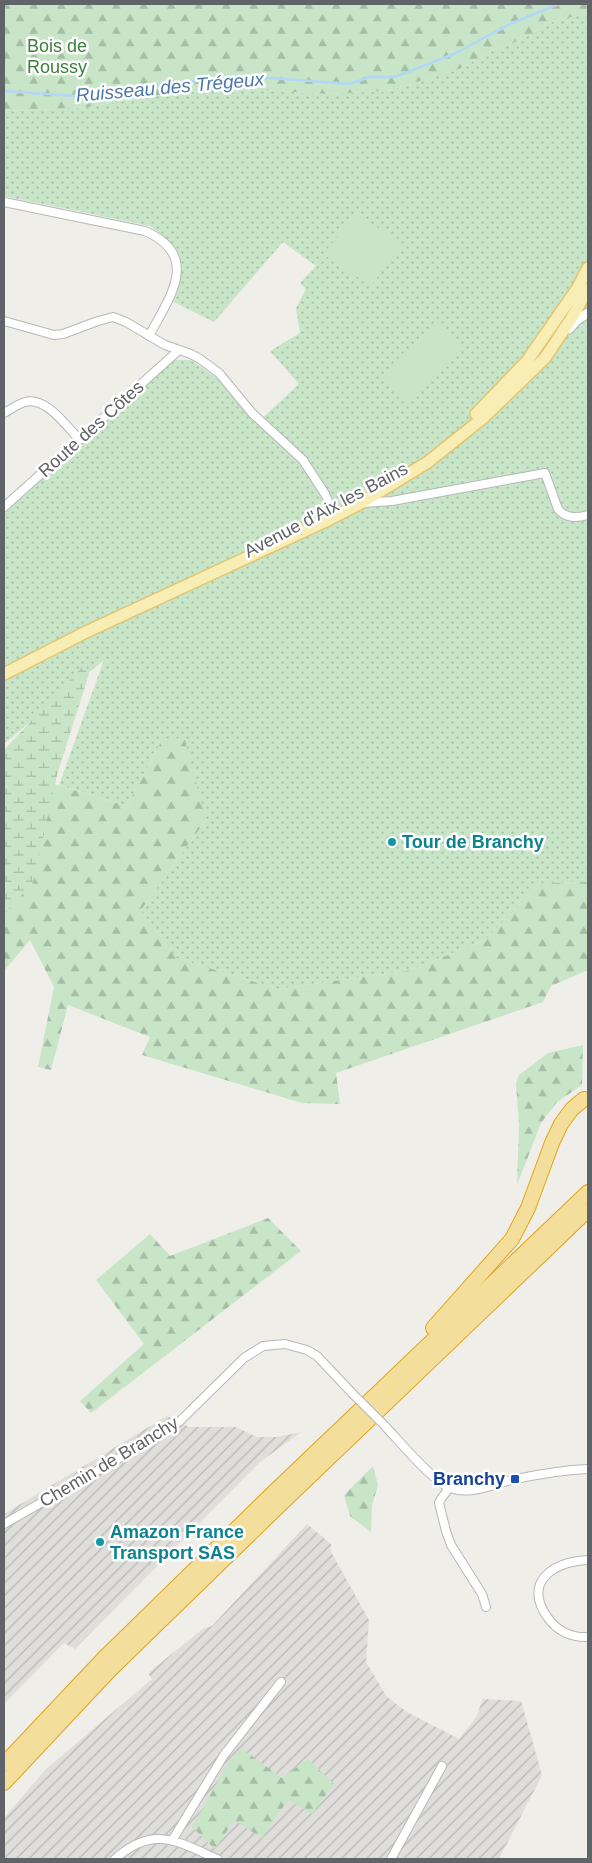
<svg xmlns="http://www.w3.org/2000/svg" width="592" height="1863" font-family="Helvetica,sans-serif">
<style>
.industrial{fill:url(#industrial-furrows)}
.grass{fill:url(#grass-dots)}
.forest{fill:url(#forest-firs)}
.wetland{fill:url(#wetland-marsh)}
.pitch{fill:#c8e5c8}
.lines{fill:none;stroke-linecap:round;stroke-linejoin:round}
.stream{stroke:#b1d8f8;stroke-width:2.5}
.minor-casing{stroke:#b5b8bb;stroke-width:10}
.tertiary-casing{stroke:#b5b8bb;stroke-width:11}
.primary-casing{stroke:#e5c46c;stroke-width:14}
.motorway-casing{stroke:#e3a416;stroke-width:16}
.minor{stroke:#fff;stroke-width:8}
.tertiary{stroke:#fff;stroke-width:9}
.primary{stroke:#f8eeb5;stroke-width:11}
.motorway{stroke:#f4de9c;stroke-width:14}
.minor-bridge-casing{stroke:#b5b8bb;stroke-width:10;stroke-linecap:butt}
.minor-bridge{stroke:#fff;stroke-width:8}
.culture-dot{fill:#0f9aa8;stroke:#fff;stroke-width:2}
.transit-dot{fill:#1a4fb4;stroke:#fff;stroke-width:2}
.labels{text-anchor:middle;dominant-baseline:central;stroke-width:5;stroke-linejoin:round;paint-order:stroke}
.park-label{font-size:18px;fill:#3d8040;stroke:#fff}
.street-label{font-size:18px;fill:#606367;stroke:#fff}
.culture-label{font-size:18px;font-weight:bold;fill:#0d838f;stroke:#fff;text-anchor:start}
.transit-label{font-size:18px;font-weight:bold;fill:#164399;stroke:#fff;text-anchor:end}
.water-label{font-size:19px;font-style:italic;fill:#4d79a9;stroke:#fff}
</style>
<defs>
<pattern id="industrial-furrows" width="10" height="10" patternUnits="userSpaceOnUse" patternTransform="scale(1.25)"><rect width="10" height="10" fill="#dfdeda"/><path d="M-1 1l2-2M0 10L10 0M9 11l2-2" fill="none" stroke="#b8b8b5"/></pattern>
<pattern id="grass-dots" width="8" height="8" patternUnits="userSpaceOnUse" patternTransform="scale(1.25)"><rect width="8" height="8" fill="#c8e5c8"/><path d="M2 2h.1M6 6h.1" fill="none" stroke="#a6bda6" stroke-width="1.8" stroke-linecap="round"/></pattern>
<pattern id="forest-firs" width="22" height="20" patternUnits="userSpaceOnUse" patternTransform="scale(1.25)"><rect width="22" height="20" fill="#c8e5c8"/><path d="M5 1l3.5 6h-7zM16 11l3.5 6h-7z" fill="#a6bda6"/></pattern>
<pattern id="wetland-marsh" width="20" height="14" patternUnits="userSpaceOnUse" patternTransform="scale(1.25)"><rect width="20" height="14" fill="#c8e5c8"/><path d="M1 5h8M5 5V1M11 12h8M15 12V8" fill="none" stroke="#a6bda6"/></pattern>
</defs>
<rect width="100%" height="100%" fill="#f0eee8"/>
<g class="industrial">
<path d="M167 1416 189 1427H236L257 1437H277L301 1432 260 1462 75 1649 64 1643 4 1704V1514Z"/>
<path d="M307 1524 331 1544V1552L369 1620 366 1662 387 1697 407 1712 459 1739 476 1717 483 1699 521 1701 542 1775 499 1859H4V1818L46 1769 152 1679 148 1673 204 1628 212 1626Z"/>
</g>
<path class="grass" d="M588 13V882L541 883 485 940 411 970 278 989 176 958 141 910 206 820 163 738 127 806 59 785 104 660 4 744V512L174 360H191L221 381 257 423 299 384 270 351 300 333 296 308 306 289 300 283 316 266 283 242 214 322 174 302C186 264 184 250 150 226L4 196V109L18 111 87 107 176 92 261 90 326 94 387 91 459 69 488 52 518 41 552 22Z"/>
<g class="forest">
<path d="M4 4H588V13L552 22 518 41 488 52 459 69 387 91 326 94 261 90 176 92 87 107 18 111 4 109Z"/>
<path d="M163 738 185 740 206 820 141 910 176 958 278 989 411 970 485 940 541 883 588 882V970L551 986 543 1002 336 1073 340 1104 302 1103 142 1055 150 1037 68 1005 51 1070 38 1067 54 987 30 940 4 971V821L28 776 127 806Z"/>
<path d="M583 1045 582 1085 557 1102 541 1123 517 1185 519 1125 516 1083 519 1075 548 1053Z"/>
<path d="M268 1218 301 1251 91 1413 80 1401 144 1344 96 1280 150 1234 170 1256Z"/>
<path d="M373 1466 378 1485 372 1505 371 1532 350 1516 344 1495Z"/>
<path d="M241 1748 282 1778 308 1759 334 1784 312 1814 288 1800 262 1838 234 1820 215 1849 192 1827 230 1760Z"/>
</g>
<path class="wetland" d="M83 666 89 674 57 775 33 883 4 914V750Z"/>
<g class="pitch">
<path d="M356 214 402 243 371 286 323 254Z"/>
<path d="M438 324 464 347 410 404 384 380Z"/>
</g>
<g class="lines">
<path class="stream" d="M4 91 89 97 150 86 210 79 271 78 349 84 370 77H395L454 54 510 24 559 4"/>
<defs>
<g id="minor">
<path d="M4 202 145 231C202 256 169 298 149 336"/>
<path d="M4 321 54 335 63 334 98 321 113 317 126 322 165 345 191 354 200 359 219 373 252 413 303 460 325 494 332 510"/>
<path d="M4 413C11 409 18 404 25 402 46 396 67 427 79 439"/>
<path d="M363 503 392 501 545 473 558 509C566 519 577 518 588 515"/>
<path d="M4 507 179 350"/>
<path d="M385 1426C399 1441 431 1479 448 1487 469 1497 495 1483 516 1479 540 1474 564 1470 588 1469"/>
<path d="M449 1488 441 1499 439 1503 446 1531 451 1545 482 1594 486 1607"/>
<path d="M4 1524 158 1436 180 1421 244 1358 263 1346 285 1344 307 1350 317 1356 352 1393"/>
<path d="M588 1560C553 1562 522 1582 548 1618 557 1631 572 1638 588 1637"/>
<path d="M173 1839 224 1755 281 1682"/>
<path d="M115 1859C153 1825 177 1841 217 1859"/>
<path d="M391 1859 442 1766"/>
</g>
<path id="tertiary" d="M569 329 577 320 588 313"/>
<g id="primary">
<path d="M476 414 527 361 577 289 588 268"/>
<path d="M4 674 86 632 326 521 361 503 428 462 483 418 545 358 571 319 588 289"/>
</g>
<g id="motorway">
<path d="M433 1328 512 1239 528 1208 552 1143 561 1124 572 1109 584 1099"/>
<path d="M4 1764 104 1658 275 1491 588 1192"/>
<path d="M4 1783 111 1669 281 1504 588 1210"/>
</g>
</defs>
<use href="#minor" class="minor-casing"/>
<use href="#tertiary" class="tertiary-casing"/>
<use href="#primary" class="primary-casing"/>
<use href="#motorway" class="motorway-casing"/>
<use href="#minor" class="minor"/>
<use href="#tertiary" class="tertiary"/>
<use href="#primary" class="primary"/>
<use href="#motorway" class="motorway"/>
<defs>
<path id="minor-bridge" d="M352 1393 385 1426"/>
</defs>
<use href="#minor-bridge" class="minor-bridge-casing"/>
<use href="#minor-bridge" class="minor-bridge"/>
</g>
<g class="culture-dot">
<circle cx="392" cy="842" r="5"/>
<circle cx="100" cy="1542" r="5"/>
</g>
<rect class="transit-dot" x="510" y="1474" width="10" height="10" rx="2.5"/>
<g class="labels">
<g class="park-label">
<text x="57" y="46">Bois de<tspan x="57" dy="21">Roussy</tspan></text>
</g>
<g class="street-label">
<text transform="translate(91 429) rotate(-42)">Route des Côtes</text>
<text transform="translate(326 510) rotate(-28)">Avenue d'Aix les Bains</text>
<text transform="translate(109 1462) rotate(-31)">Chemin de Branchy</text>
</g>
<g class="culture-label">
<text x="402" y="842">Tour de Branchy</text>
<text x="110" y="1532">Amazon France<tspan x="110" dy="21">Transport SAS</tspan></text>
</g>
<g class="transit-label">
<text x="505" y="1479">Branchy</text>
</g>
<g class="water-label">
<text transform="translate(170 87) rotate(-5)">Ruisseau des Trégeux</text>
</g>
</g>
<rect width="592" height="1863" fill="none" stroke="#606367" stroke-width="10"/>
</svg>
